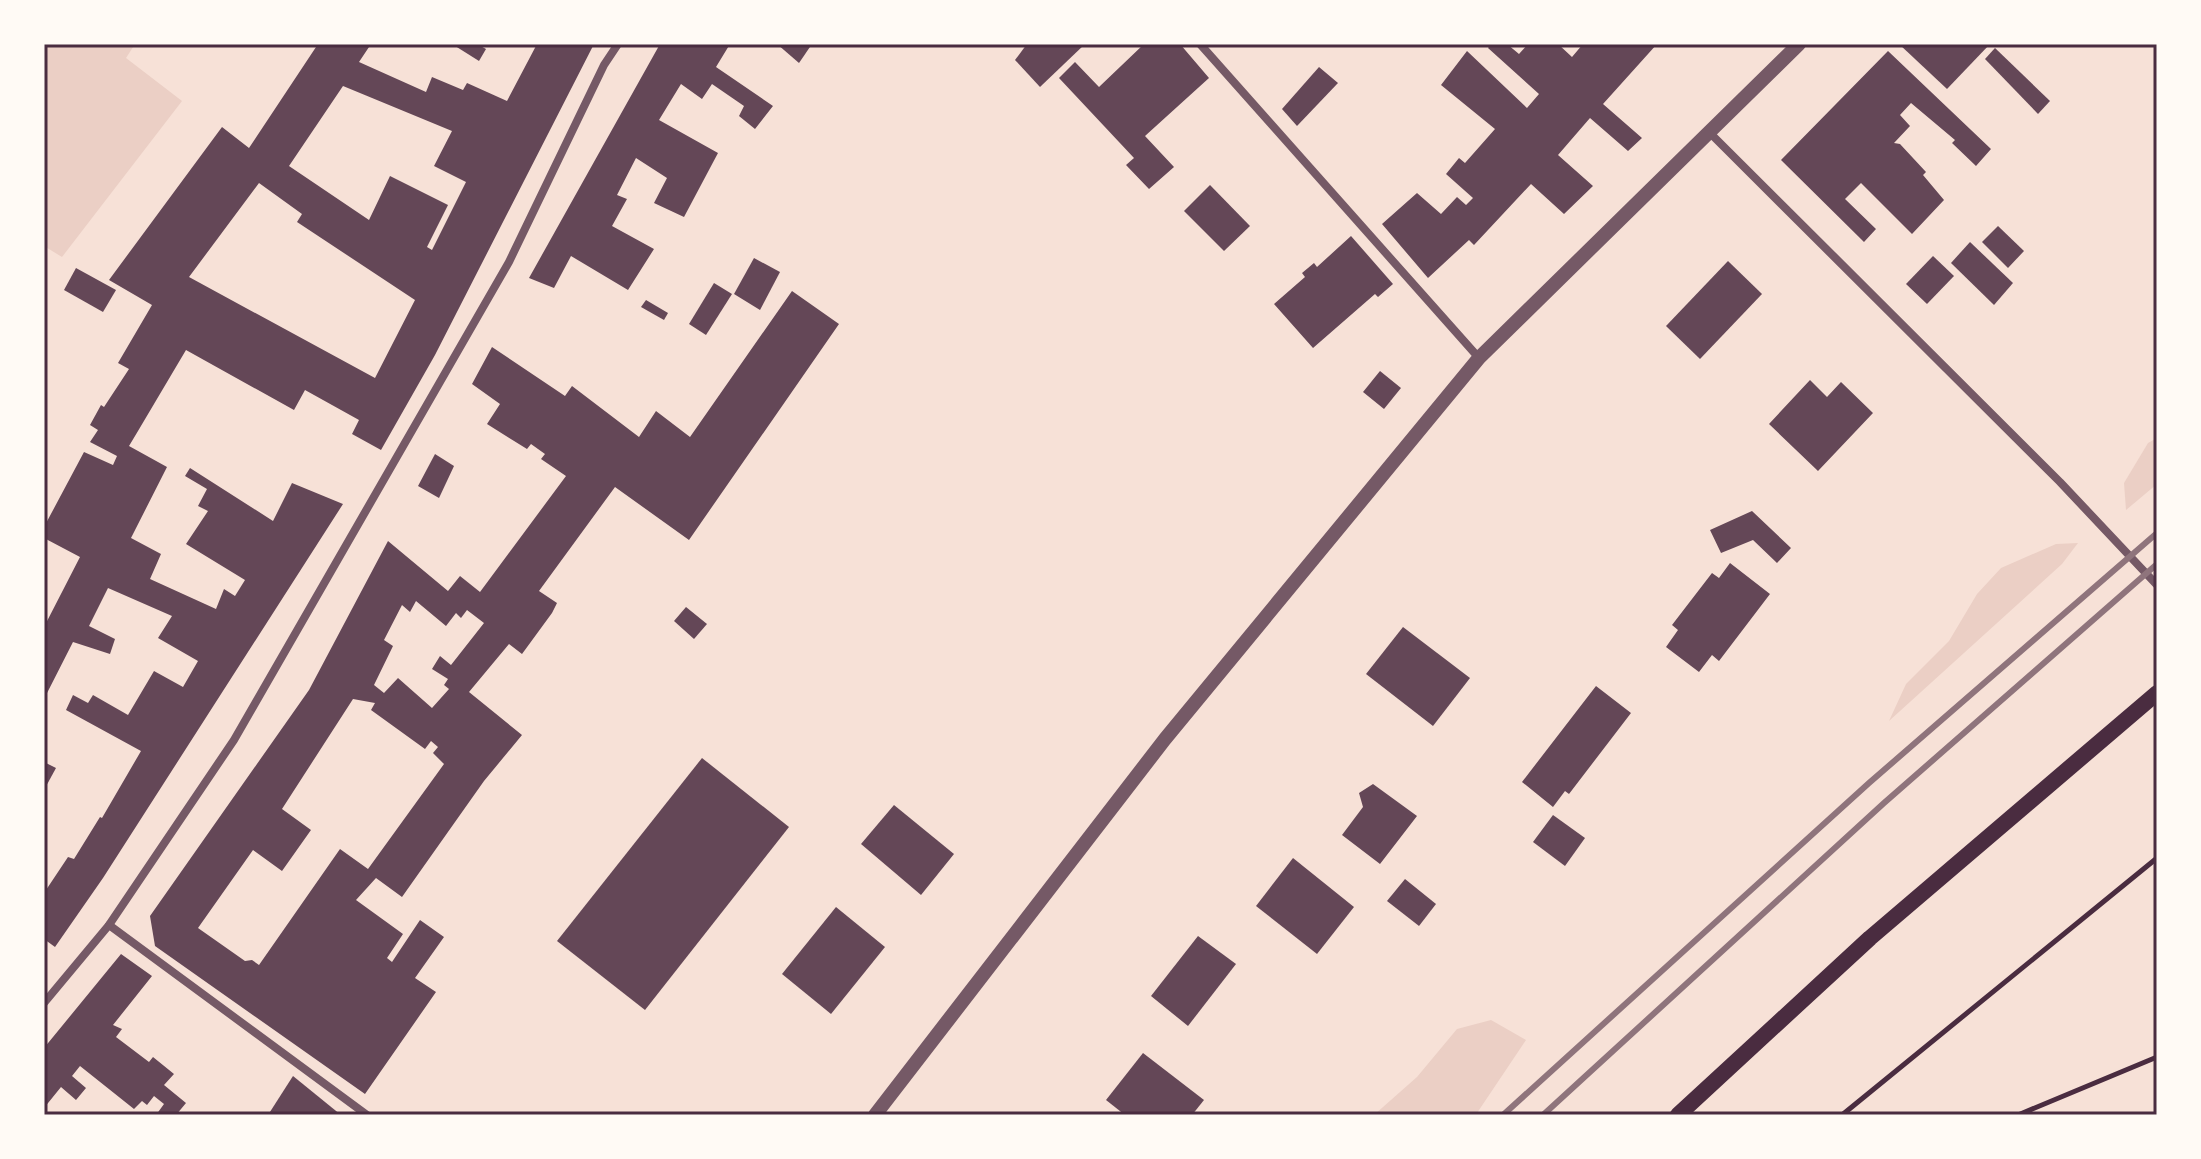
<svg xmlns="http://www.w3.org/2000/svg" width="2201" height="1159" font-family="'Space Grotesk',sans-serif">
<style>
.green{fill:#ebcfc5}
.building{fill:#644757;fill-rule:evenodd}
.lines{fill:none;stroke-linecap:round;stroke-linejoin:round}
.path{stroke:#4a2c40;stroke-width:5}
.minor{stroke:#755966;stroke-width:8}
.tertiary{stroke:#755966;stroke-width:14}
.secondary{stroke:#4a2c40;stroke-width:16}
.rail{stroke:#8f747c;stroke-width:6}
.neatline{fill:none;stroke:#4a2c40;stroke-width:3}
</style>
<rect width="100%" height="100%" fill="#f7e1d7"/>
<g class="green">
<path d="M44 44H135L126 58 182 101 62 257 44 246Z"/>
<path d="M2157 438V484L2126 510 2124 483 2148 443Z"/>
<path d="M2078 543 2062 564 1889 721 1906 684 1949 641 1977 594 2001 568 2056 544Z"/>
<path d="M1491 1020 1526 1040 1477 1113 1374 1115 1417 1077 1457 1029Z"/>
</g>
<g class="building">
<path d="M318 44H371L359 62 426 92 432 77 463 90 467 83 507 101 537 44H594L435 355 381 450 352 434 359 420 305 390 294 410 186 350 138 431 129 446 167 467 131 538 161 554 150 579 216 609 224 589 235 596 245 580 186 544 208 511 198 506 207 489 185 476 190 468 273 521 292 483 343 504 103 878 55 947 44 939V893L68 857 74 859 100 817 102 818 141 751 66 710 73 695 88 703 93 695 128 715 154 671 183 687 198 661 158 638 172 616 108 588 89 626 115 639 110 654 73 642 44 699V627L80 557 44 538V527L84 452 113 465 117 456 90 442 98 430 90 425 101 405 104 407 129 369 118 363 152 305 109 280 222 127 249 148ZM343 86 452 131 434 166 466 182 432 250 427 247 448 205 390 176 369 220 289 166ZM259 183 302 214 297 222 415 300 375 378 189 277Z"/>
<path d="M452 44H477L486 49 479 61Z"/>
<path d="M660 44H730L716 67 773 106 755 129 739 116 744 106 712 84 702 99 681 84 659 120 718 153 684 217 654 203 667 178 636 158 617 195 627 199 612 226 654 249 628 290 571 256 554 288 529 278Z"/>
<path d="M777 44H812L799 63Z"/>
<path d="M1027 44H1085L1040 87 1015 60Z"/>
<path d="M1144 44H1180L1209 78 1145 136 1174 167 1149 189 1126 165 1134 158 1059 78 1075 62 1099 87Z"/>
<path d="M1491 44H1507L1519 54 1528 44H1558L1572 57 1583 44H1657L1603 104 1642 138 1628 151 1590 118 1558 155 1593 186 1564 214 1531 184 1474 245 1469 240 1428 278 1382 224 1417 193 1441 214 1457 197 1466 205 1473 198 1446 174 1459 158 1465 163 1495 129 1441 85 1467 51 1527 108 1539 94 1488 48Z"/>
<path d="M1899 44H1990L1947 89Z"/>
<path d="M1995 48 2050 101 2038 114 1985 59Z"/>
<path d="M1888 51 1991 149 1976 166 1952 143 1955 140 1911 103 1900 115 1910 126 1894 143 1900 144 1926 172 1923 175 1944 200 1912 234 1861 183 1845 199 1876 229 1864 242 1781 160Z"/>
<path d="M1319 67 1338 83 1297 126 1282 109Z"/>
<path d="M1210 185 1250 226 1224 251 1184 211Z"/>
<path d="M1998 226 2024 251 2008 268 1982 242Z"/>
<path d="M1351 236 1393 284 1378 297 1375 294 1313 348 1274 304 1305 277 1302 273 1314 263 1317 267Z"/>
<path d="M1970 242 2013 283 1994 305 1951 263Z"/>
<path d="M1933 256 1954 276 1927 304 1906 284Z"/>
<path d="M754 258 780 272 760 310 734 294Z"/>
<path d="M1728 261 1762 294 1700 359 1666 326Z"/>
<path d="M76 268 116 290 103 312 64 290Z"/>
<path d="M714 283 732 294 706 335 689 324Z"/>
<path d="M792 291 839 324 689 540 615 487 539 591 557 603 552 613 522 654 509 644 469 692 522 735 484 781 402 897 376 878 356 900 403 934 387 958 392 962 420 920 444 937 415 978 436 992 365 1094 155 946 150 916 309 690 388 541 448 591 460 576 480 592 566 476 541 459 545 454 531 444 527 449 487 424 500 404 472 384 492 347 565 396 572 386 639 437 656 411 690 437ZM416 601 446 626 456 613 461 618 467 610 484 623 451 665 440 656 432 669 448 679 444 685 449 689 432 708 398 678 384 693 374 685 393 646 384 640 402 605 410 612ZM353 699 375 703 371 710 425 749 431 741 438 747 433 753 444 764 368 869 340 849 259 965 252 960 245 961 198 928 253 850 282 871 311 830 282 809Z"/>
<path d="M646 300 668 313 664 320 641 307Z"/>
<path d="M1380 371 1401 388 1384 409 1363 392Z"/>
<path d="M1810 380 1827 397 1841 382 1873 413 1818 471 1769 424Z"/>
<path d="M435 454 454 466 439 498 418 486Z"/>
<path d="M1752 511 1791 548 1777 563 1753 540 1721 553 1710 530Z"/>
<path d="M1730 563 1770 594 1719 661 1712 655 1699 672 1666 647 1678 630 1672 625 1712 573 1719 578Z"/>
<path d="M686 607 707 624 694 639 674 621Z"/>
<path d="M1403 627 1470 678 1433 726 1366 674Z"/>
<path d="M1596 686 1631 713 1569 794 1565 791 1553 807 1522 782Z"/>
<path d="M702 758 789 827 645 1010 557 941Z"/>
<path d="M44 762 56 768 44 790Z"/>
<path d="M1373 784 1417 816 1380 864 1342 835 1363 807 1359 793Z"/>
<path d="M894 805 954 854 921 895 861 844Z"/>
<path d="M1553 815 1585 838 1565 866 1533 842Z"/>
<path d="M1293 858 1354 907 1317 954 1256 906Z"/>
<path d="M1405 879 1436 904 1419 926 1387 901Z"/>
<path d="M836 907 885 947 831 1014 782 974Z"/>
<path d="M1198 936 1236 964 1188 1026 1151 996Z"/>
<path d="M121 954 152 976 113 1025 122 1029 116 1037 149 1062 153 1057 174 1074 164 1085 186 1103 176 1115H156L164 1104 154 1096 147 1105 142 1101 134 1109 80 1066 72 1076 86 1088 76 1100 61 1087 44 1108V1048Z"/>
<path d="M1143 1053 1204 1100 1192 1115H1125L1106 1100Z"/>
<path d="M293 1076 341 1115H268Z"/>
</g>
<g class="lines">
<g class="path">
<path d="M1842 1115 2157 858"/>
<path d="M2018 1115 2157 1057"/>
</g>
<g class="minor">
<path d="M1200 44 1479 358"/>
<path d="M1709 132 2060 482 2157 585"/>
<path d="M109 925 367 1115"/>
<path d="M44 1003 109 925 234 740 509 262 604 65 618 44"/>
</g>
<path class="tertiary" d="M875 1115 1165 739 1479 358 1799 44"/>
<path class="secondary" d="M1678 1115 1870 938 2157 693"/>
<g class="rail">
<path d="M1503 1115 1869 783 2157 533"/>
<path d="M1543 1115 1884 803 2157 564"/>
</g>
</g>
<rect width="2201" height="1159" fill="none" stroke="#fffaf5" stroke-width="92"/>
<rect x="46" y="46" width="2109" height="1067" class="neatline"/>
</svg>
